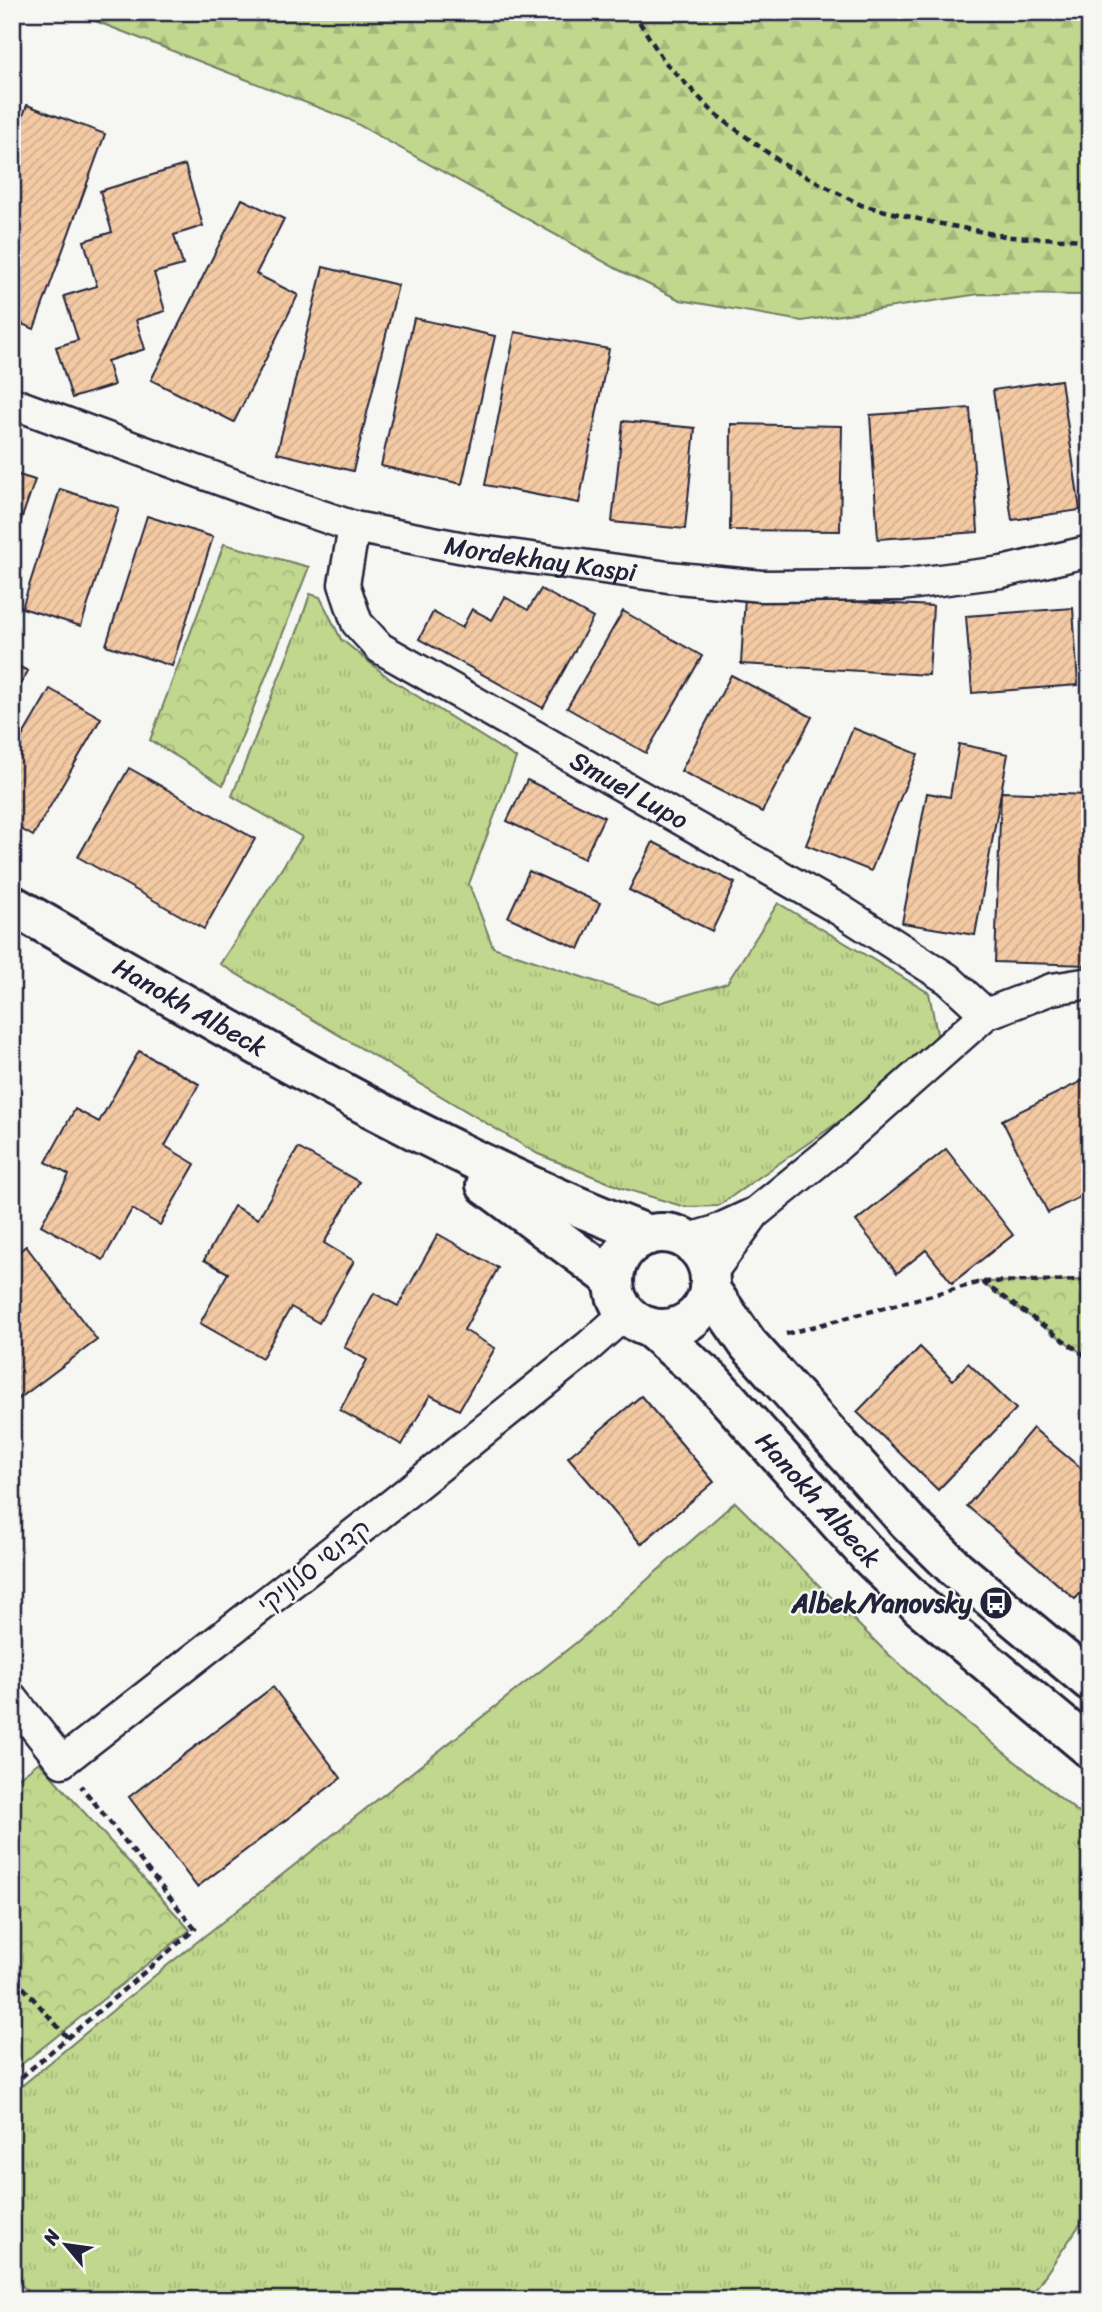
<svg xmlns="http://www.w3.org/2000/svg" width="1102" height="2312" font-family="Sriracha,'Playpen Sans Hebrew',sans-serif">
<style>
.grass{fill:url(#grass-tufts);stroke:#717c64;stroke-width:2}
.forest{fill:url(#forest-firs);stroke:#717c64;stroke-width:2}
.park{fill:url(#park-crowns);stroke:#717c64;stroke-width:2}
.building{fill:url(#building-hatch);stroke:#22223b;stroke-width:2}
.lines{fill:none;stroke-linecap:round;stroke-linejoin:round}
.street-casing{stroke:#22223b;stroke-width:35}
.secondary-casing{stroke:#22223b;stroke-width:44}
.path{stroke:#22223b;stroke-width:4.5;stroke-dasharray:7 5;stroke-linecap:butt}
.street{stroke:#f6f6f2;stroke-width:30}
.secondary{stroke:#f6f6f2;stroke-width:38}
.labels{text-anchor:middle;dominant-baseline:central;stroke-width:5;stroke-linejoin:round;paint-order:stroke}
.street-label{font-size:26px;fill:#22223b;stroke:#f6f6f2}
.poi-label{font-size:26px;font-weight:bold;fill:#22223b;stroke:#f6f6f2;text-anchor:end}
</style>
<defs>
<pattern id="grass-tufts" width="24" height="20" patternUnits="userSpaceOnUse" patternTransform="scale(1.75)"><rect width="24" height="20" fill="#c0d78d"/><path d="M3 7l-1-3M5 7V3M7 7l1-3M15 17l-1-3M17 17v-4M19 17l1-3" fill="none" stroke="#a5b87b"/></pattern>
<pattern id="forest-firs" width="22" height="20" patternUnits="userSpaceOnUse" patternTransform="scale(1.75)"><rect width="22" height="20" fill="#c0d78d"/><path d="M5 1l3.5 6h-7zM16 11l3.5 6h-7z" fill="#a5b87b"/></pattern>
<pattern id="park-crowns" width="20" height="18" patternUnits="userSpaceOnUse" patternTransform="scale(1.75)"><rect width="20" height="18" fill="#c0d78d"/><path d="M2 6a3 3 0 1 1 6 0M12 15a3 3 0 1 1 6 0" fill="none" stroke="#a5b87b"/></pattern>
<pattern id="building-hatch" width="6" height="6" patternUnits="userSpaceOnUse" patternTransform="scale(1.75)"><rect width="6" height="6" fill="#f3caa3"/><path d="M-1 1l2-2M0 6l6-6M5 7l2-2" fill="none" stroke="#d0ad8d"/></pattern>
</defs>
<rect width="100%" height="100%" fill="#f6f6f2"/>
<filter id="ink" filterUnits="userSpaceOnUse"><feTurbulence type="fractalNoise" baseFrequency=".0143" numOctaves="2"/><feDisplacementMap in="SourceGraphic" scale="14" xChannelSelector="R" yChannelSelector="G"/><feConvolveMatrix kernelMatrix="1 2 1 2 8 2 1 2 1" color-interpolation-filters="sRGB"/></filter>
<g filter="url(#ink)">
<g class="grass">
<path d="M310 594 320 597 341 639 390 679 516 758 469 884 493 947 659 1003 727 983 778 903 929 993 938 1039 847 1116 718 1206 685 1207 622 1188 538 1154 220 964 302 837 232 796 299 627Z"/>
<path d="M735 1502 887 1653 948 1707 1090 1822V2210L1028 2300H35L12 2274V2094L164 1968 577 1642Z"/>
</g>
<path class="forest" d="M72 12H1090V295L979 294 802 321 680 300 617 269 348 119Z"/>
<g class="park">
<path d="M224 544 309 567 223 785 150 740Z"/>
<path d="M1090 1280V1359L981 1282Z"/>
<path d="M39 1762 190 1930 12 2072V1783Z"/>
</g>
<g class="building">
<path d="M27 105 105 134 34 329 12 320V146Z"/>
<path d="M185 165 203 226 174 235 183 265 154 273 165 311 136 320 145 349 107 361 114 385 72 398 56 347 78 340 64 296 97 286 84 241 112 232 100 191Z"/>
<path d="M242 199 284 219 256 274 298 295 234 422 151 380Z"/>
<path d="M323 267 398 285 353 471 277 453Z"/>
<path d="M414 318 495 336 462 484 381 466Z"/>
<path d="M515 332 609 349 579 503 485 485Z"/>
<path d="M1061 380 1080 510 1012 520 993 390Z"/>
<path d="M970 408 978 532 878 539 870 415Z"/>
<path d="M623 421 695 428 685 529 612 522Z"/>
<path d="M731 424 842 426 840 531 730 530Z"/>
<path d="M12 473 35 480 12 546Z"/>
<path d="M60 489 119 508 81 626 22 608Z"/>
<path d="M147 516 213 537 172 666 106 645Z"/>
<path d="M541 589 593 618 543 708 419 639 433 612 462 628 472 609 492 620 505 597 528 610Z"/>
<path d="M745 596 933 606 929 675 741 664Z"/>
<path d="M1073 608 1078 685 972 693 966 616Z"/>
<path d="M623 611 702 656 646 753 567 708Z"/>
<path d="M12 663 28 671 12 700Z"/>
<path d="M731 675 812 717 762 812 681 771Z"/>
<path d="M50 689 101 718 33 836 12 824V754Z"/>
<path d="M853 728 918 754 871 871 806 845Z"/>
<path d="M959 744 1008 754 975 935 902 923 927 793 950 797Z"/>
<path d="M129 768 255 839 204 929 78 857Z"/>
<path d="M527 780 604 817 584 859 507 821Z"/>
<path d="M1001 792 1090 795 1089 965 995 962Z"/>
<path d="M653 842 735 883 712 931 629 890Z"/>
<path d="M529 871 600 903 579 949 508 917Z"/>
<path d="M139 1051 199 1084 165 1146 195 1164 160 1225 132 1209 103 1260 41 1225 69 1175 46 1162 75 1109 99 1122Z"/>
<path d="M1090 1077V1192L1048 1213 1002 1120Z"/>
<path d="M298 1148 359 1182 324 1243 354 1261 319 1323 291 1307 262 1358 200 1323 228 1273 204 1260 234 1206 258 1219Z"/>
<path d="M946 1149 1013 1235 952 1283 926 1250 897 1273 856 1221Z"/>
<path d="M438 1234 498 1268 464 1330 495 1348 459 1410 430 1395 402 1445 340 1410 367 1360 344 1347 374 1293 398 1306Z"/>
<path d="M26 1246 97 1340 12 1404V1257Z"/>
<path d="M920 1347 953 1380 968 1363 1016 1409 938 1490 857 1412Z"/>
<path d="M641 1396 714 1482 641 1544 568 1457Z"/>
<path d="M1033 1428 1090 1476V1583L1075 1599 967 1506Z"/>
<path d="M273 1687 341 1778 197 1887 129 1797Z"/>
</g>
<g class="lines">
<defs>
<g id="street">
<path id="s1" d="M12 403 278 501 354 527 480 551 668 577 761 586 901 585 1002 572 1090 551"/>
<path id="s2" d="M354 527 344 584 357 623 380 648 837 908 948 979 986 1014"/>
<path d="M686 1240 713 1232 752 1214"/>
<path d="M709 1276 755 1213 836 1147 986 1014 1052 989 1090 983"/>
<path d="M12 1698 62 1762 395 1502 589 1346 626 1313"/>
</g>
<g id="secondary">
<path id="s3" d="M12 905C220 1023 424 1150 649 1235"/>
<path d="M486 1185 614 1280"/>
<circle cx="662" cy="1281" r="48"/>
<path d="M709 1288 748 1344 906 1520 956 1569 1090 1681"/>
<path id="s4" d="M649 1327 712 1381 869 1556 921 1607 1090 1748"/>
</g>
</defs>
<use href="#street" class="street-casing"/>
<use href="#secondary" class="secondary-casing"/>
<g class="path">
<path d="M633 12 664 61 715 114 786 166 861 205 931 222 1009 237 1090 240"/>
<path d="M982 1282 1090 1359"/>
<path d="M786 1334 981 1282 1090 1280"/>
<path d="M12 1937 18 1962 12 1984"/>
<path d="M15 1978 67 2037"/>
<path d="M12 2085 195 1929 81 1786"/>
</g>
<use href="#street" class="street"/>
<use href="#secondary" class="secondary"/>
</g>
</g>
<defs>
<symbol id="bus-disc" viewBox="-11 -11 22 22"><circle r="9.5" fill="#22223b" stroke="#f6f6f2"/><path d="M-5-6H5V4H4V6H2V4H-2V6H-4V4H-5ZM-3.5-4V0h7V-4ZM-3.5 1.2v1.5H-2V1.2ZM2 1.2v1.5H3.5V1.2Z" fill="#fff"/></symbol>
</defs>
<g fill-rule="evenodd">
<use href="#bus-disc" x="977" y="1584" width="38" height="38"/>
</g>
<g class="labels">
<g class="street-label">
<text stroke="none"><textPath href="#s1" startOffset="553">Mordekhay Kaspi</textPath></text>
<text stroke="none"><textPath href="#s2" startOffset="420">Smuel Lupo</textPath></text>
<text stroke="none"><textPath href="#s3" startOffset="205">Hanokh Albeck</textPath></text>
<text stroke="none"><textPath href="#s4" startOffset="242">Hanokh Albeck</textPath></text>
<text transform="translate(314 1566) rotate(-38)">קדושי סלוניקי</text>
</g>
<g class="poi-label">
<text x="972" y="1603">Albek/Yanovsky</text>
</g>
</g>
<rect width="1102" height="2312" fill="none" stroke="#f6f6f2" stroke-width="42"/>
<rect x="21" y="21" width="1060" height="2270" fill="none" stroke="#22223b" stroke-width="2.5" filter="url(#ink)"/>
<g transform="translate(66 2245) rotate(299)" stroke="#f6f6f2" stroke-width="5" paint-order="stroke">
<path d="M0-5L12 26L0 18L-12 26Z" fill="#22223b"/>
<text y="-10" font-size="19" font-weight="bold" text-anchor="middle" fill="#22223b">N</text>
</g>
</svg>
